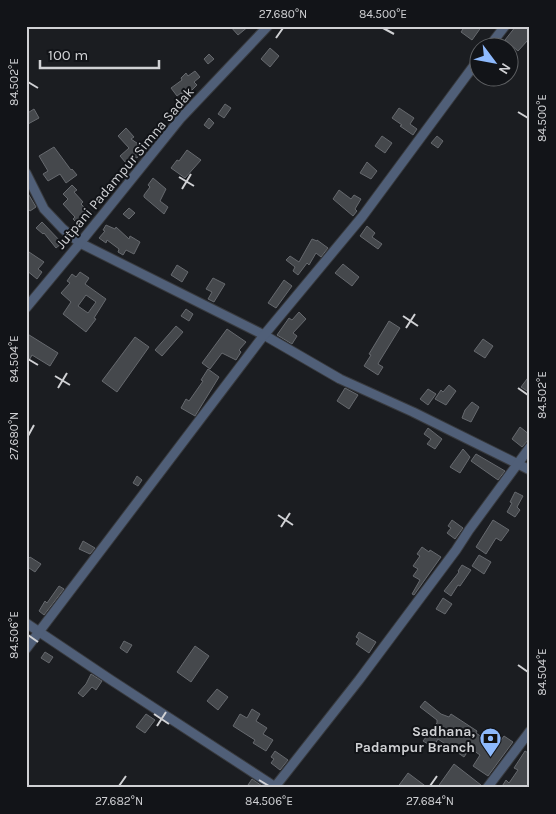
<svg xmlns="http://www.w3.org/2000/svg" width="556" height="814" font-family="Karla,sans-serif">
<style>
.building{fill:#45484c;stroke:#66696e;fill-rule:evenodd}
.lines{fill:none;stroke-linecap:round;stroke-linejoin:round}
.minor-casing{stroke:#383a3e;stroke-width:11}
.minor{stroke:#505f78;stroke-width:9}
.ticks{fill:none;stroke:#d0d1d4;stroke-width:2}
.labels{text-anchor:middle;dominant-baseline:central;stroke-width:4;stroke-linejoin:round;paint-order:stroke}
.street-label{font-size:14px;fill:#d0d1d4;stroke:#121418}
.poi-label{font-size:14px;font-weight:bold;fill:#d0d1d4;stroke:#121418;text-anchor:end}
.neatline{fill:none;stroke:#d0d1d4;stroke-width:2}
.ticks-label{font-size:12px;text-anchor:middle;fill:#d0d1d4}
</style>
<rect width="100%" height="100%" fill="#1b1d21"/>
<g class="building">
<path d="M230 26H249L238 35Z"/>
<path d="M465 26H482L472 40 461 32Z"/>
<path d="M516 26H525L530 30 528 40 518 51 505 40Z"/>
<path d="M270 48 279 56 270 67 261 59Z"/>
<path d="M209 54 214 59 208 64 204 59Z"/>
<path d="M195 71 200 77 194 82 197 85 185 97 181 93 177 96 171 88 182 80 181 78 186 73 188 76Z"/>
<path d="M225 104 231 108 224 118 218 114Z"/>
<path d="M399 108 414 118 410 124 417 129 413 135 400 126 402 125 392 118Z"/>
<path d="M34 109 39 118 28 124 26 120V114Z"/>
<path d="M209 118 214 123 209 129 204 125Z"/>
<path d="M126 128 134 137 131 139 144 148 137 158 134 156 126 163 120 156 129 148 118 136Z"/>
<path d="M382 136 392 143 385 153 375 146Z"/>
<path d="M437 136 443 141 438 148 431 143Z"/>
<path d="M54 147 71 170 72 169 77 175 66 183 60 174 48 181 43 174 48 171 39 156Z"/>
<path d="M187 150 201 160 185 178 171 168 177 160 179 161Z"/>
<path d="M367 162 377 171 371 179 360 173Z"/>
<path d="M153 178 166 189 160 201 168 207 164 214 144 197V195L150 187 148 185Z"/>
<path d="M72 185 77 190 74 192 83 202 81 204 90 213 78 224 73 219 75 217 63 204 68 199 63 194Z"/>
<path d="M26 190 36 207 30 211 26 206Z"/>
<path d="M339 190 351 199 354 195 361 199 355 209 357 211 353 216 333 199Z"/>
<path d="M129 208 135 213 129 219 123 214Z"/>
<path d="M42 222 62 243 56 248 44 233 43 234 36 228Z"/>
<path d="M106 225 115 229 116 227 129 239 130 236 140 242 134 254 126 250 123 255 118 252 119 249 107 240 106 243 99 238 105 231 103 230Z"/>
<path d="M367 226 375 233 372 237 382 244 378 249 360 236Z"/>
<path d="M312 239 317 241V240L328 248 321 257 316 253 309 265 307 263 298 275 293 271 295 267 286 260 290 256 299 262Z"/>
<path d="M29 252 44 262 38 269 42 272 37 279 26 270V257Z"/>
<path d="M343 264 359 277 352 286 335 273Z"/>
<path d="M177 265 188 272 182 282 171 275Z"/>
<path d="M80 272 89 278 85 284 106 299 94 318 96 319 86 332 63 314 71 302 61 293 70 283 67 281 72 274 76 277ZM86 295 96 302 88 313 78 306Z"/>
<path d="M213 278 225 284 214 302 208 299 212 292 206 289Z"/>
<path d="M284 280 292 286 276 308 268 303Z"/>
<path d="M186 309 193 314 189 321 181 316Z"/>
<path d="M299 312 306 319 293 333 297 336 292 344 277 335 289 318 292 320Z"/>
<path d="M389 321 400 328 379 362 378 364 383 367 378 375 364 366 371 355 369 354Z"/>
<path d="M176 326 183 332 162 356 155 350Z"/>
<path d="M227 329 246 342 239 350 241 352 236 360 222 353 210 369 202 363Z"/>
<path d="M26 333 58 353 50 366 32 355 26 366Z"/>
<path d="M135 337 149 347 117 392 102 381Z"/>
<path d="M483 339 493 346 485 358 474 351Z"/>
<path d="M208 369 219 377 195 416 181 408 186 399 189 401 203 381 201 380Z"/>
<path d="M530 375V393L521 387Z"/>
<path d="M449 385 456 391 446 405 435 399 441 390 443 392Z"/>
<path d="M345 388 358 395 349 409 337 401Z"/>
<path d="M428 389 436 394 428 405 420 399Z"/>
<path d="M472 402 479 407 471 422 462 418 465 410Z"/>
<path d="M520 427 530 435V438L522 447 512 439Z"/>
<path d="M428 428 442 439 435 449 427 444 431 439 424 434Z"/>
<path d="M463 449 470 457 460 473 450 467Z"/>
<path d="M476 454 505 471 498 480 471 461Z"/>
<path d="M137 476 142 480 138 486 133 483Z"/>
<path d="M515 492 523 496 517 507 520 510 515 517 507 512 512 503 510 502Z"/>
<path d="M452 520 463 528 455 539 447 533 451 528 448 526Z"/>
<path d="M493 520 509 530 501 541 496 538 486 554 476 547Z"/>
<path d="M83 541 95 548 90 554 79 549Z"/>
<path d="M422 547 429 552 430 550 441 557 414 595 412 594 420 580 413 576 418 569 413 566 420 556 417 554Z"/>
<path d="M479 555 491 562 484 574 472 566Z"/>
<path d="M30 557 41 564 35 572 26 566V561Z"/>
<path d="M462 565 471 570 460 586 458 585 451 596 444 591 459 572 458 571Z"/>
<path d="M59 586 64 589 44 615 39 611 45 601 47 603Z"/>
<path d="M443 598 452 604 445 614 436 609Z"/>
<path d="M359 632 376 642 369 653 356 644 359 639 356 637Z"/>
<path d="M124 641 132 645 127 653 120 648Z"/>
<path d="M195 646 209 656 191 682 177 672Z"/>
<path d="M45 652 53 657 49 663 41 658Z"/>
<path d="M91 674 102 681 96 690 92 687 83 697 78 693 86 684Z"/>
<path d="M217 689 228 697 218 710 207 701Z"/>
<path d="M425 701 441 714 449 717 451 714 477 731 476 733 496 747 504 736 513 742 488 776 473 766 480 755 470 748 464 757 438 739 433 747 423 741 437 723V720L420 707Z"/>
<path d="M252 709 260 714 256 721 267 728 263 734 273 740 266 751 253 743 255 740 233 726 240 714 247 718Z"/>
<path d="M146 714 155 720 145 733 136 727Z"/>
<path d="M275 751 288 760 280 770 271 763 274 759 271 757Z"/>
<path d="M525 751 530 754V788H501L506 780 509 783 518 770 514 768Z"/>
<path d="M454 764 481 785V788H437Z"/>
<path d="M408 773 428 788H397Z"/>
<path d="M252 779 265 788H246Z"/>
</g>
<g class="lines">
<defs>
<g id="minor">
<path d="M488 48 505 26"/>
<path d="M26 173 44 209 63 229 80 243 264 335 340 379 413 412 530 470"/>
<path d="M26 308 80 243 180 119 268 26"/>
<path d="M26 623 111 680 277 788"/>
<path d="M26 649 264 335 362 217 478 60"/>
<path d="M274 788 359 680 456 550 469 530 530 447"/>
<path d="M487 788 530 731"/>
</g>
</defs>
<use href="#minor" class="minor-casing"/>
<use href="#minor" class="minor"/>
</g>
<path class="ticks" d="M383 28 394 34M276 38 283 28M28 82 38 88M518 112 528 118M179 177 194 186M182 189 191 174M403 316 418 326M406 328 415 314M28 359 38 365M55 376 70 385M58 388 67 373M518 388 528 395M28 436 34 425M278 515 293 525M281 527 290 513M28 635 38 642M518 665 528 672M154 714 169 724M157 726 166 712M259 780 269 786M119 786 126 776M430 786 437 776"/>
<defs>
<symbol id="bank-pin" viewBox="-11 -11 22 30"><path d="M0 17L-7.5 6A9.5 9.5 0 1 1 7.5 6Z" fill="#8db9fc" stroke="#121418"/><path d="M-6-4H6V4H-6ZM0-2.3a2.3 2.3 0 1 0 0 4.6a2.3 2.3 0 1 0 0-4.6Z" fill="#111"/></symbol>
</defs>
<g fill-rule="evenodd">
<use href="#bank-pin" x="478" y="726" width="25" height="34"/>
</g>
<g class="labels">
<g class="street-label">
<text transform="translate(125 168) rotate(-50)">Jutpani Padampur Simna Sadak</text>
</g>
<g class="poi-label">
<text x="475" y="731">Sadhana,<tspan x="475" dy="16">Padampur Branch</tspan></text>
</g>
</g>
<rect width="556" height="814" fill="none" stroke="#121418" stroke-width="55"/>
<g transform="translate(494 62) rotate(122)"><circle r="24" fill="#121418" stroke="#5e6063"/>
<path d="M0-4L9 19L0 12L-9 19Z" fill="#8db9fc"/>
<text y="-8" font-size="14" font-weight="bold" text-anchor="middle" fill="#d0d1d4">N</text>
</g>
<path d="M40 60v8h119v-8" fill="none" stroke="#d0d1d4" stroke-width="2.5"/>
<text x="48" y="60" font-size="15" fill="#d0d1d4" stroke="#121418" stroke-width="4" paint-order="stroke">100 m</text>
<rect x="28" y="28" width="500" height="758" class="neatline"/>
<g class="ticks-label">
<text x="283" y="18">27.680°N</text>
<text x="383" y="18">84.500°E</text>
<text transform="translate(14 82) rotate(-90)" y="4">84.502°E</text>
<text transform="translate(542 118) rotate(-90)" y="4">84.500°E</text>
<text transform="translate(14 359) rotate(-90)" y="4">84.504°E</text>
<text transform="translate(542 395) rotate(-90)" y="4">84.502°E</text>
<text transform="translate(14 436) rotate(-90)" y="4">27.680°N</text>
<text transform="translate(14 635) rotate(-90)" y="4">84.506°E</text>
<text transform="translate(542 672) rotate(-90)" y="4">84.504°E</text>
<text x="119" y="805">27.682°N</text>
<text x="269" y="805">84.506°E</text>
<text x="430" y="805">27.684°N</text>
</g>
</svg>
